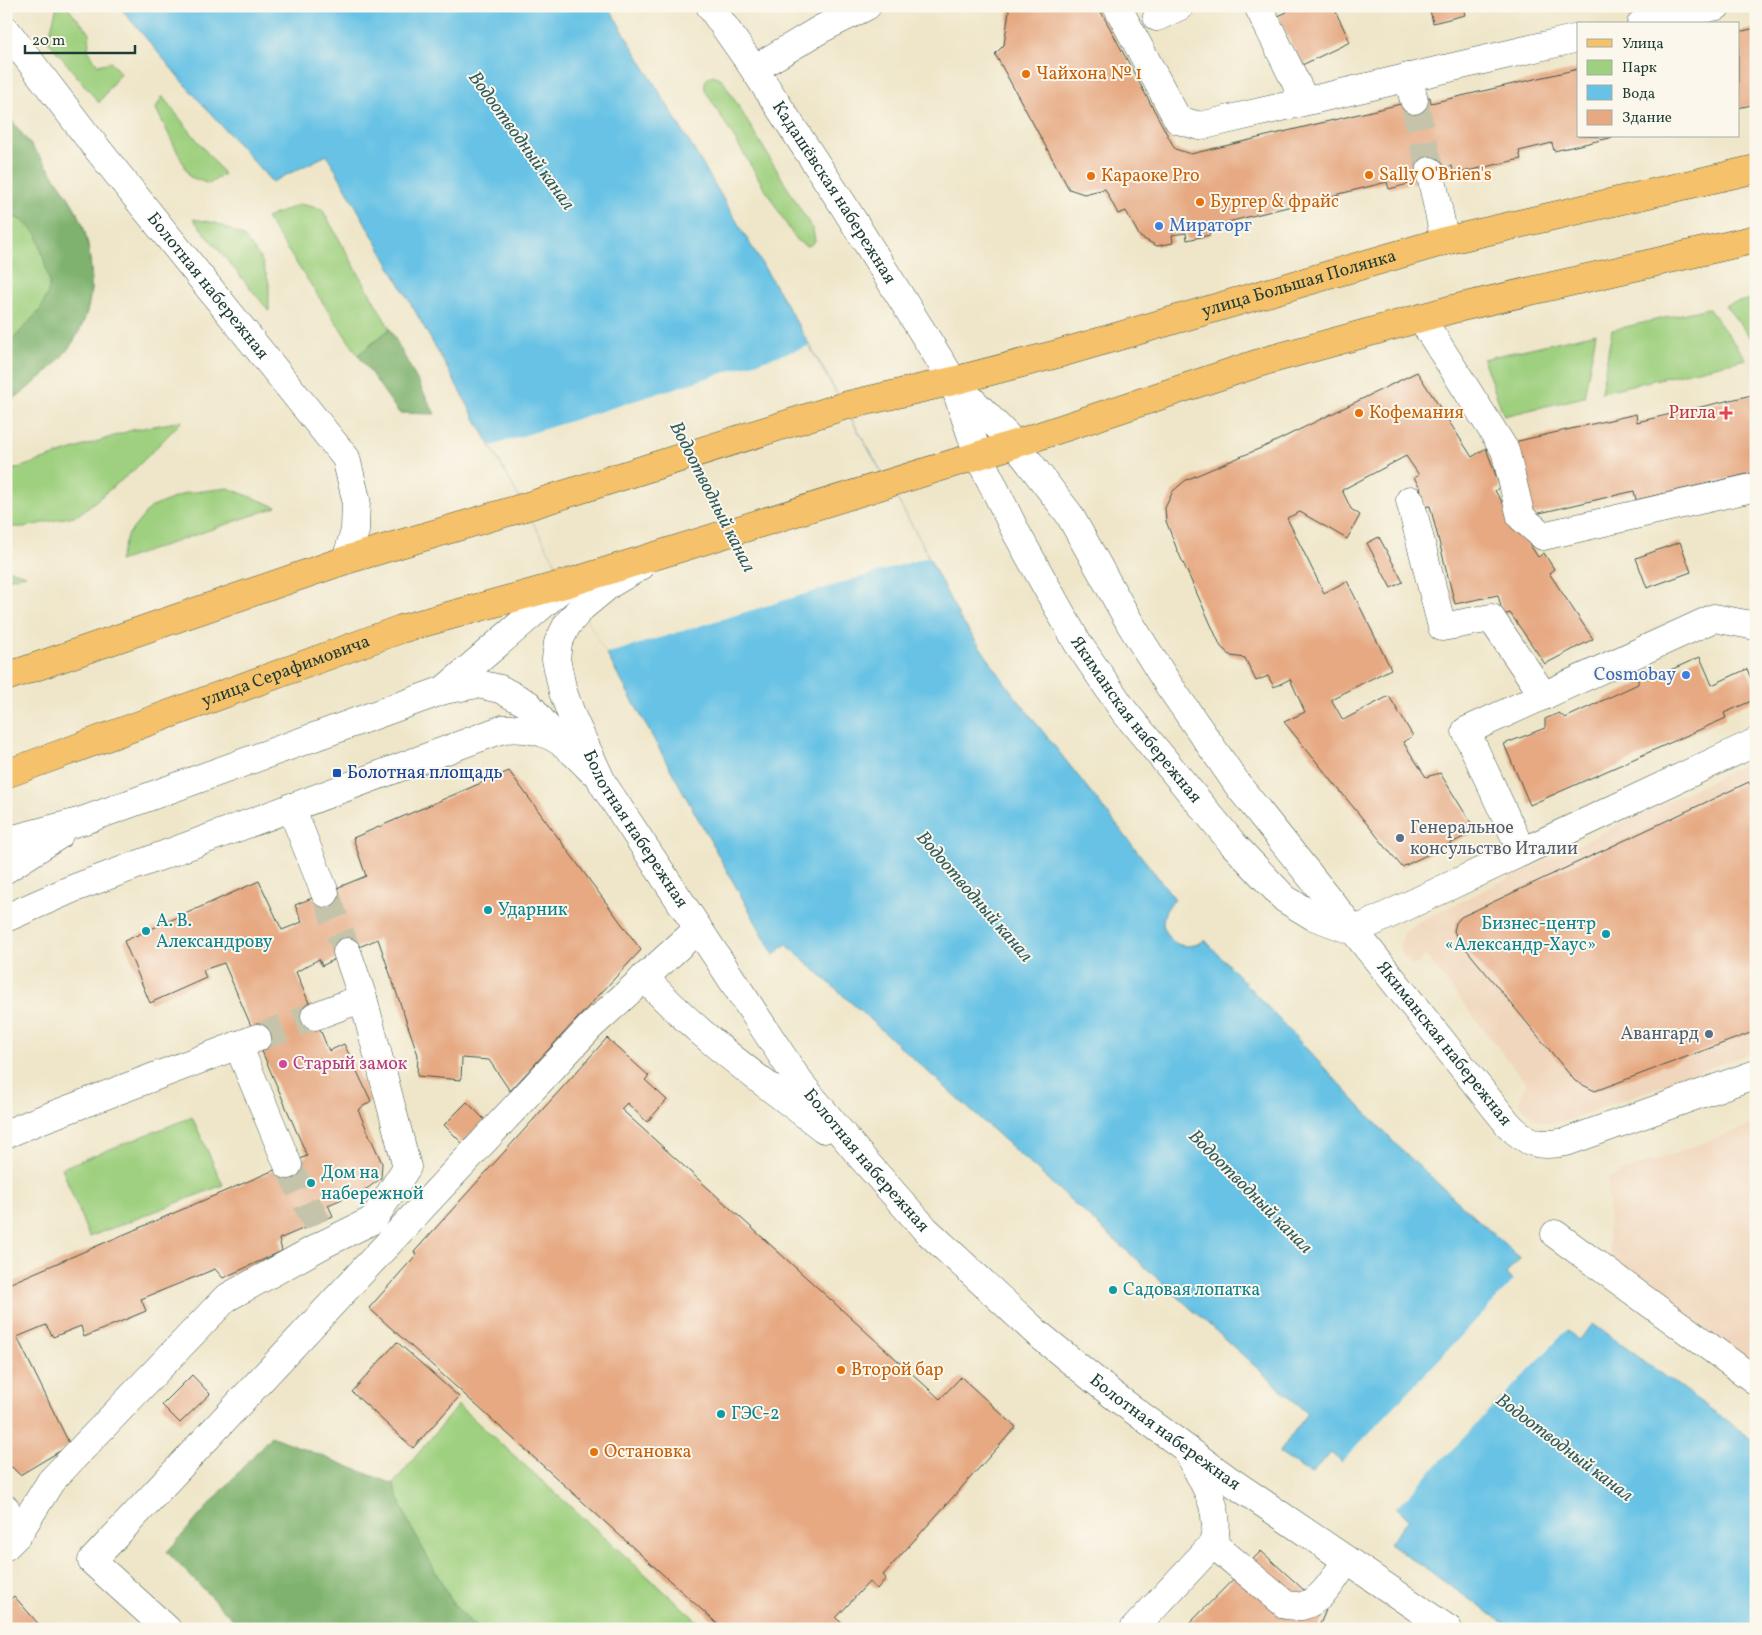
<svg xmlns="http://www.w3.org/2000/svg" width="1762" height="1635" font-family="Vollkorn,serif">
<style>
.built{fill:#f0d6bc}
.green{fill:#9fd07f;stroke:#5f865a}
.forest{fill:#7fb26e;stroke:#4f7851}
.water{fill:#68c2e5;stroke:#44808c}
.pier{fill:#efe6c9}
.building{fill:#e6a982}
.lines{fill:none;stroke-linecap:round;stroke-linejoin:round}
.minor-tunnel{stroke:#c5c4ab;stroke-width:28;stroke-dasharray:28 14;stroke-linecap:butt}
.minor-casing{stroke:#3e564a;stroke-width:29}
.major-casing{stroke:#3e564a;stroke-width:29}
.minor{stroke:#fff;stroke-width:28}
.major{stroke:#f5c16b;stroke-width:28}
.food-dot{fill:#e8710a;stroke:#fbf7ec;stroke-width:2}
.shop-dot{fill:#3f7fe0;stroke:#fbf7ec;stroke-width:2}
.health-dot{fill:#e0444e;stroke:#fbf7ec;stroke-width:2}
.transit-dot{fill:#1a4fb4;stroke:#fbf7ec;stroke-width:2}
.service-dot{fill:#5c6f8a;stroke:#fbf7ec;stroke-width:2}
.culture-dot{fill:#0f9aa8;stroke:#fbf7ec;stroke-width:2}
.hotel-dot{fill:#d1479c;stroke:#fbf7ec;stroke-width:2}
.labels{text-anchor:middle;dominant-baseline:central;stroke-width:4;stroke-linejoin:round;paint-order:stroke}
.food-label{font-size:18px;fill:#c56008;stroke:#fbf7ec;text-anchor:start}
.street-label{font-size:18px;fill:#1f3d34;stroke:#fbf7ec}
.shop-label{font-size:18px;fill:#366cbe;stroke:#fbf7ec;text-anchor:start}
.health-label{font-size:18px;fill:#be3a42;stroke:#fbf7ec;text-anchor:end}
.transit-label{font-size:18px;fill:#164399;stroke:#fbf7ec;text-anchor:start}
.service-label{font-size:18px;fill:#4e5e75;stroke:#fbf7ec;text-anchor:start}
.culture-label{font-size:18px;fill:#0d838f;stroke:#fbf7ec;text-anchor:start}
.hotel-label{font-size:18px;fill:#b23c85;stroke:#fbf7ec;text-anchor:start}
.water-label{font-size:19px;font-style:italic;fill:#315e60;stroke:#fbf7ec}
</style>
<rect width="100%" height="100%" fill="#fbf7ec"/>
<filter id="ink" filterUnits="userSpaceOnUse"><feTurbulence type="fractalNoise" baseFrequency=".02" numOctaves="2"/><feDisplacementMap in="SourceGraphic" scale="10" xChannelSelector="R" yChannelSelector="G"/><feConvolveMatrix kernelMatrix="1 2 1 2 8 2 1 2 1" color-interpolation-filters="sRGB"/></filter>
<filter id="wash" filterUnits="userSpaceOnUse"><feTurbulence type="fractalNoise" baseFrequency=".0096" numOctaves="4" result="noise"/><feDisplacementMap in="SourceGraphic" scale="20" xChannelSelector="R" yChannelSelector="G"/><feGaussianBlur stdDeviation="1.12" result="paint"/><feColorMatrix in="noise" values="0 0 0 0 0 0 0 0 0 0 0 0 0 0 0 0 0 1.4 0 .05"/><feComposite in="paint" operator="in"/></filter>
<g filter="url(#wash)">
<rect width="100%" height="100%" fill="#efe6c9"/>
<g class="built">
<path d="M1756 759V1051L1568 1120 1554 1123 1542 1122 1532 1117 1519 1103 1526 1083 1426 956 1413 967 1403 956 1400 950 1401 942 1404 933 1418 922Z"/>
<path d="M1756 1123V1367L1609 1260 1608 1178Z"/>
</g>
<g class="green">
<path d="M57 6H66L90 33 88 50 98 65 111 62 120 73 99 103 48 41Z"/>
<path d="M713 75 722 79 813 230 815 241 811 245 806 246 796 240 705 90C704 82 705 78 713 75Z"/>
<path d="M162 96 224 174 209 184 190 177 156 109Z"/>
<path d="M6 113C30 145 58 177 77 212 85 226 88 244 90 260 99 330 59 367 6 404Z"/>
<path d="M300 204 322 209 390 329 358 355 266 218Z"/>
<path d="M193 219 216 223 243 236 261 259 269 283V311Z"/>
<path d="M1756 298V345L1725 305Z"/>
<path d="M1708 308 1746 359 1601 392 1612 330Z"/>
<path d="M1596 333 1584 397 1504 416 1483 359Z"/>
<path d="M182 421 134 470 78 515 25 527H6V472L132 430Z"/>
<path d="M228 488 277 507 119 561 127 536 150 508 186 493Z"/>
<path d="M6 569 26 575 6 579Z"/>
<path d="M192 1117 223 1185 89 1237 62 1168Z"/>
<path d="M458 1405 706 1629H477L454 1605 409 1524 393 1484Z"/>
</g>
<g class="forest">
<path d="M6 113C30 145 58 177 77 212 85 226 88 244 90 260 99 330 59 367 6 404V347L41 309 49 289V280L37 234 23 221 6 214Z"/>
<path d="M390 329 435 414 399 413 358 355Z"/>
<path d="M271 1436 393 1484 409 1524 454 1605 477 1629H242L167 1552Z"/>
</g>
<path class="water" d="M119 6H608L786 304 919 538 959 617 1011 691 1175 899C1147 924 1174 960 1205 940L1401 1150 1520 1258 1506 1274 1578 1340 1593 1324 1756 1442V1629H1512L1389 1543 1409 1518 1331 1453 1311 1474 1279 1453 1307 1413 786 944 774 955C625 688 478 421 327 155L272 182 187 87Z"/>
<g class="pier">
<path d="M809 346 919 538 928 557 606 654 491 446Z"/>
<path d="M1515 1279 1569 1328 1395 1509 1340 1464Z"/>
</g>
<g id="blocks">
<g class="building">
<path d="M1006 6H1098L1175 149 1191 154 1430 97 1431 103 1578 69V136L1614 137 1554 151 1552 143 1519 151 1521 159 1454 174 1452 166 1430 171 1415 175 1416 182 1389 189 1387 182 1208 227 1210 235 1187 240 1186 233 1172 235 1173 243 1157 246 1140 237 1126 211 1118 214 1105 189 1084 194 1069 189 995 54 1004 45 1009 11Z"/>
<path d="M1285 6H1333L1350 42 1302 65 1278 16 1287 12Z"/>
<path d="M1429 6H1463L1465 15 1433 23Z"/>
<path d="M1756 28V104L1738 108V32Z"/>
<path d="M1417 372 1472 457 1486 448 1500 487 1495 491 1538 557 1544 553 1554 569 1549 573 1593 639 1545 664 1510 613 1503 615 1498 595 1455 604 1430 506 1424 507 1420 487 1414 478 1419 475 1406 456 1342 490 1351 509 1360 515 1347 539 1300 512 1287 518 1324 593 1347 581 1391 669 1331 699 1343 720 1389 696 1413 736 1403 742 1426 777 1440 773 1476 831 1402 867 1284 722 1305 712 1290 679 1274 687 1268 676 1256 681 1245 658 1231 656 1221 647 1176 547 1166 521 1165 508 1173 491 1186 480 1268 445Z"/>
<path d="M1756 394V472L1636 500 1634 491 1531 515 1514 442 1636 414 1637 422Z"/>
<path d="M1379 537 1403 582 1391 588 1367 543Z"/>
<path d="M1680 542 1691 572 1647 588 1636 558Z"/>
<path d="M1700 657 1712 685 1747 669 1756 690V699L1724 713 1726 718 1530 805 1504 744 1545 728V719L1559 713 1565 718 1638 684V676L1645 672 1652 669 1659 675Z"/>
<path d="M509 771 641 950 510 1091 489 1060 462 1058 461 1080 417 1076 418 1055 378 939 347 952 322 966 319 959 296 972 329 1051 344 1044 371 1101 358 1110 382 1163 381 1178 368 1188 328 1205 333 1216 279 1239 282 1251 223 1278 215 1269 141 1299 146 1311 84 1337 81 1326 53 1337 46 1325 17 1337 70 1445 20 1475 12 1467 6 1470V1285L307 1156 224 963 203 970 206 978 150 1003 124 941 259 881 282 930 302 922 295 905 366 876 353 838Z"/>
<path d="M1749 782 1756 798V1031L1595 1091 1575 1081 1457 938 1454 931 1456 923 1461 917Z"/>
<path d="M607 1038 649 1076 645 1080 667 1100 647 1122 627 1103 621 1109 940 1399 961 1377 1016 1427 883 1575 886 1578 877 1589 869 1582 836 1618 844 1625 840 1629H723L369 1308 416 1255 414 1252Z"/>
<path d="M467 1102 485 1120 462 1143 444 1125Z"/>
<path d="M397 1342 459 1397 413 1448 352 1392Z"/>
<path d="M192 1375 210 1394 180 1423 162 1405Z"/>
<path d="M1261 1551 1326 1610 1318 1629H1184Z"/>
<path d="M14 1596 36 1621 43 1629H6V1603Z"/>
</g>
</g>
</g>
<g filter="url(#ink)">
<use href="#blocks" fill-opacity="0" stroke="#3e564a" stroke-width="1"/>
<g class="lines">
<g class="minor-tunnel">
<path d="M1414 100 1430 171"/>
<path d="M325 893 347 952"/>
<path d="M257 1038 315 1016"/>
<path d="M288 1165 317 1224"/>
</g>
<defs>
<g id="minor">
<path id="s1" d="M710 6 754 69 842 203 953 381 1015 444 1069 514 1131 625 1168 684 1240 788 1508 1124C1527 1144 1539 1147 1566 1142L1756 1074"/>
<path d="M1117 6 1178 120 1200 126 1578 38"/>
<path d="M1258 6 1305 101"/>
<path d="M1157 17 1180 6"/>
<path d="M1641 24 1717 6"/>
<path id="s2" d="M6 30 91 141 346 458 356 499 355 531 346 560"/>
<path d="M754 69 821 29 867 6"/>
<path d="M1408 77 1414 100"/>
<path d="M1430 171 1445 241"/>
<path d="M1421 318 1505 450 1521 517 1543 536 1756 487"/>
<path id="s3" d="M955 387 978 455 1017 534 1077 642 1124 711 1234 845 1285 899 1313 916 1354 931"/>
<path d="M1410 500 1442 627 1491 618 1544 696"/>
<path id="s4" d="M641 566 610 584 581 608 567 625 558 643 556 659 563 692 573 719 603 784 800 1083 863 1159 926 1230 1037 1333 1113 1395 1226 1478 1448 1629"/>
<path d="M444 690 478 684 500 689 528 704 555 737"/>
<path d="M291 807 325 893"/>
<path d="M6 841 82 821 444 690 568 583"/>
<path d="M1522 852 1466 731 1714 618 1756 626"/>
<path d="M6 869 59 835"/>
<path d="M6 918 72 889 503 729C545 725 563 740 591 770"/>
<path d="M1354 931 1756 742"/>
<path d="M644 977C698 1036 761 1080 824 1129"/>
<path d="M315 1016 363 998"/>
<path d="M238 1045 288 1165"/>
<path d="M6 1134 40 1120 257 1038"/>
<path d="M1555 1234 1756 1381"/>
<path d="M6 1509 18 1534"/>
<path d="M1213 1544 1286 1605C1291 1605 1298 1607 1302 1606 1323 1601 1335 1577 1346 1561"/>
<path d="M6 1546 18 1534 51 1481 226 1298 326 1243 373 1220 407 1167 363 998 347 952"/>
<path d="M167 1629 92 1561 591 1026 698 929"/>
<path d="M1134 1629 1213 1544C1223 1509 1204 1484 1189 1455"/>
</g>
<g id="major">
<path id="s5" d="M6 677 346 560 525 507 844 406 953 381 1061 353 1445 241 1756 169"/>
<path id="s6" d="M6 774 401 629 568 583 1015 444 1265 361 1453 309 1756 239"/>
</g>
</defs>
<use href="#minor" class="minor-casing"/>
<use href="#major" class="major-casing"/>
<use href="#minor" class="minor"/>
<use href="#major" class="major"/>
</g>
</g>
<g class="food-dot">
<circle cx="1026" cy="74" r="5"/>
<circle cx="1369" cy="175" r="5"/>
<circle cx="1091" cy="176" r="5"/>
<circle cx="1200" cy="202" r="5"/>
<circle cx="1359" cy="413" r="5"/>
<circle cx="841" cy="1370" r="5"/>
<circle cx="594" cy="1452" r="5"/>
</g>
<g class="shop-dot">
<circle cx="1159" cy="226" r="5"/>
<circle cx="1686" cy="675" r="5"/>
</g>
<path class="health-dot" d="M1723.5 405.5h5v5h5v5h-5v5h-5v-5h-5v-5h5z"/>
<rect class="transit-dot" x="332" y="768" width="10" height="10" rx="2.5"/>
<g class="service-dot">
<circle cx="1400" cy="838" r="5"/>
<circle cx="1709" cy="1034" r="5"/>
</g>
<g class="culture-dot">
<circle cx="488" cy="910" r="5"/>
<circle cx="146" cy="931" r="5"/>
<circle cx="1606" cy="934" r="5"/>
<circle cx="311" cy="1183" r="5"/>
<circle cx="1113" cy="1290" r="5"/>
<circle cx="721" cy="1414" r="5"/>
</g>
<circle class="hotel-dot" cx="283" cy="1064" r="5"/>
<g class="labels">
<g class="food-label">
<text x="1036" y="74">Чайхона № 1</text>
<text x="1379" y="175">Sally O'Brien's</text>
<text x="1101" y="176">Караоке Pro</text>
<text x="1210" y="202">Бургер &amp; фрайс</text>
<text x="1369" y="413">Кофемания</text>
<text x="851" y="1370">Второй бар</text>
<text x="604" y="1452">Остановка</text>
</g>
<g class="street-label">
<text stroke="none"><textPath href="#s1" startOffset="224">Кадашёвская набережная</textPath></text>
<text stroke="none"><textPath href="#s5" startOffset="1352">улица Большая Полянка</textPath></text>
<text stroke="none"><textPath href="#s2" startOffset="326">Болотная набережная</textPath></text>
<text stroke="none"><textPath href="#s6" startOffset="298">улица Серафимовича</textPath></text>
<text stroke="none"><textPath href="#s3" startOffset="381">Якиманская набережная</textPath></text>
<text stroke="none"><textPath href="#s4" startOffset="321">Болотная набережная</textPath></text>
<text stroke="none"><textPath href="#s1" startOffset="1274">Якиманская набережная</textPath></text>
<text stroke="none"><textPath href="#s4" startOffset="726">Болотная набережная</textPath></text>
<text stroke="none"><textPath href="#s4" startOffset="1131">Болотная набережная</textPath></text>
</g>
<g class="shop-label">
<text x="1169" y="226">Мираторг</text>
<text x="1676" y="675" text-anchor="end">Cosmobay</text>
</g>
<g class="health-label">
<text x="1716" y="413">Ригла</text>
</g>
<g class="transit-label">
<text x="347" y="773">Болотная площадь</text>
</g>
<g class="service-label">
<text x="1410" y="828">Генеральное<tspan x="1410" dy="21">консульство Италии</tspan></text>
<text x="1699" y="1034" text-anchor="end">Авангард</text>
</g>
<g class="culture-label">
<text x="498" y="910">Ударник</text>
<text x="156" y="921">А. В.<tspan x="156" dy="21">Александрову</tspan></text>
<text x="1596" y="924" text-anchor="end">Бизнес-центр<tspan x="1596" dy="21">«Александр-Хаус»</tspan></text>
<text x="321" y="1173">Дом на<tspan x="321" dy="21">набережной</tspan></text>
<text x="1123" y="1290">Садовая лопатка</text>
<text x="731" y="1414">ГЭС-2</text>
</g>
<g class="hotel-label">
<text x="293" y="1064">Старый замок</text>
</g>
<g class="water-label">
<text transform="translate(521 141) rotate(54)">Водоотводный канал</text>
<text transform="translate(712 497) rotate(63)">Водоотводный канал</text>
<text transform="translate(974 897) rotate(49)">Водоотводный канал</text>
<text transform="translate(1250 1192) rotate(45)">Водоотводный канал</text>
<text transform="translate(1564 1448) rotate(37)">Водоотводный канал</text>
</g>
</g>
<rect width="1762" height="1635" fill="none" stroke="#fbf7ec" stroke-width="25"/>
<rect x="1577" y="22" width="162" height="115" fill="#fbf7ec" stroke="#a3ada2"/>
<rect x="1587" y="39" width="25" height="8" fill="#f5c16b" stroke="#a3ada2"/>
<text x="1622" y="48" font-size="15" fill="#1f3d34">Улица</text>
<rect x="1587" y="60" width="25" height="15" fill="#9fd07f" stroke="#a3ada2"/>
<text x="1622" y="72" font-size="15" fill="#1f3d34">Парк</text>
<rect x="1587" y="85" width="25" height="15" fill="#68c2e5" stroke="#a3ada2"/>
<text x="1622" y="98" font-size="15" fill="#1f3d34">Вода</text>
<rect x="1587" y="110" width="25" height="15" fill="#e6a982" stroke="#a3ada2"/>
<text x="1622" y="122" font-size="15" fill="#1f3d34">Здание</text>
<path d="M25 45v8h110v-8" fill="none" stroke="#1f3d34" stroke-width="2.5"/>
<text x="32" y="45" font-size="15" fill="#1f3d34" stroke="#fbf7ec" stroke-width="4" paint-order="stroke">20 m</text>
</svg>
